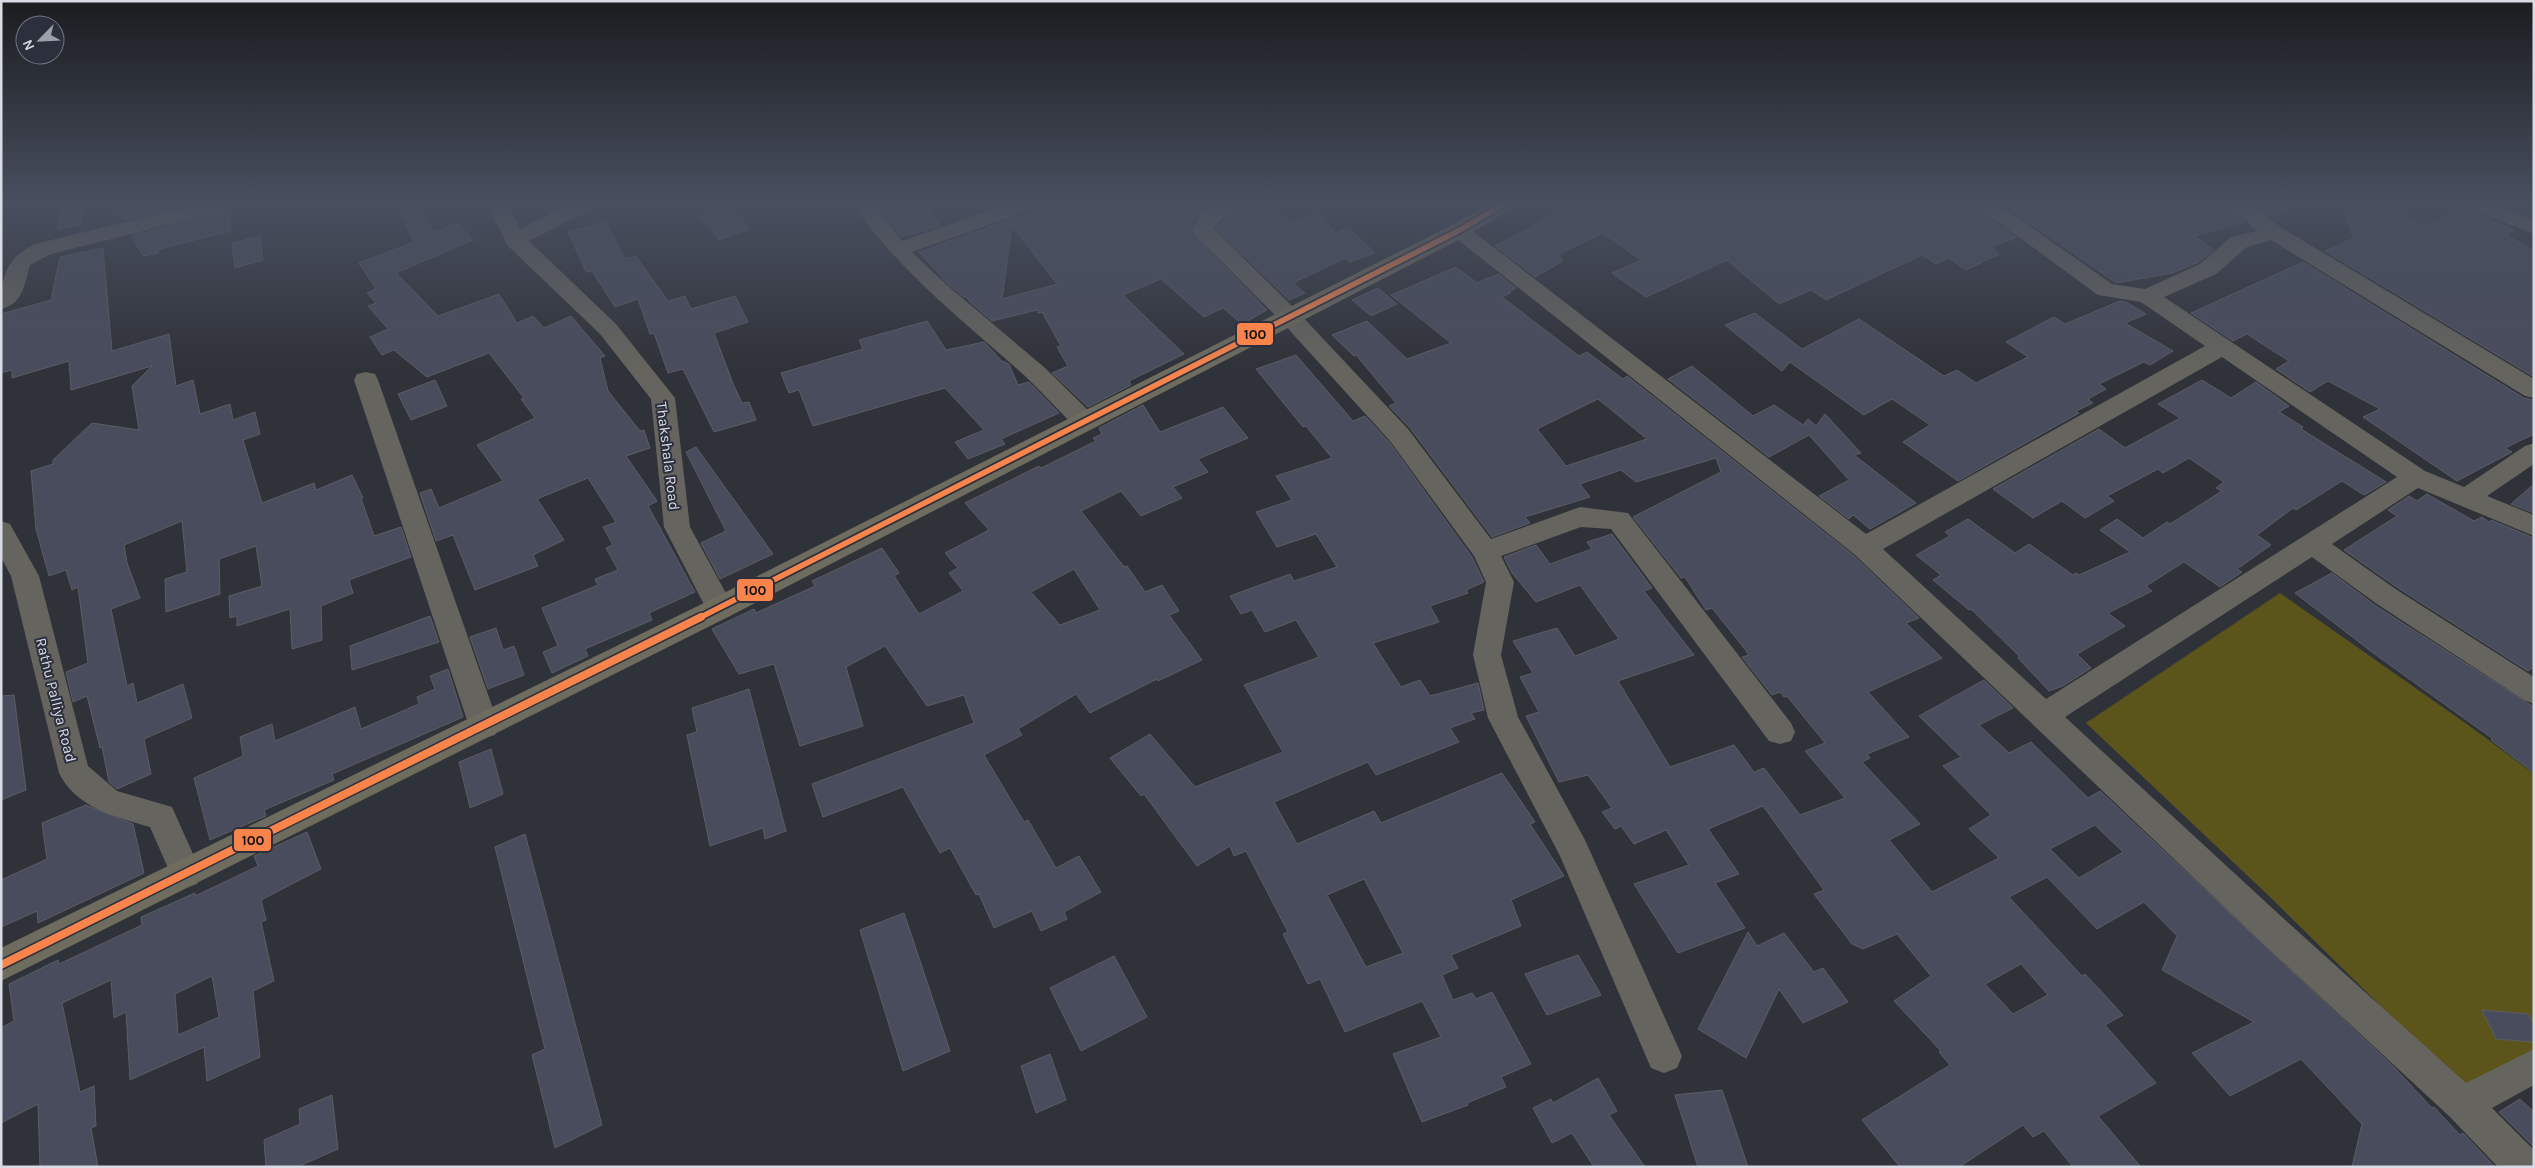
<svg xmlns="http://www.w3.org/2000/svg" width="2535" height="1168" font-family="Karla,sans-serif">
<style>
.green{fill:#5b551c}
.building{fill:#494c5c;stroke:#5c5d64;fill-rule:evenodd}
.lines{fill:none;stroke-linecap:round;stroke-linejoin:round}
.minor{fill:#65645e;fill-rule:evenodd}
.highway{fill:#6e6c5e;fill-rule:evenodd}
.bus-1-far1-casing{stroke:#2c303d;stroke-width:9}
.bus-1-casing{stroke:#2c303d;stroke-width:11}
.bus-1-far1{stroke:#f8844c;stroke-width:5.5}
.bus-1{stroke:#f8844c;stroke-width:8}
.labels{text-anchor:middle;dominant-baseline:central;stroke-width:4;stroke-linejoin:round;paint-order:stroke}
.street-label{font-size:15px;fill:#dadce5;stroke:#2c303d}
.line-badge{stroke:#2c303d;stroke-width:2}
.pale-badge-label{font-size:14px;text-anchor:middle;font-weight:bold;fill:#111}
</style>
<rect width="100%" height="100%" fill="#303239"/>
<path class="green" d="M2280 593 2471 727 2534 774V1050L2463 1087 2269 896 2086 723Z"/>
<g class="building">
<path d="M76 204H86L81 224 57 230 62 207Z"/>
<path d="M115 204H190L123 221Z"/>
<path d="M877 204H923L940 226 901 237Z"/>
<path d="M1079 204H1122L1129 213 1159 204H1212L1199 213 1190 231 1267 310 1242 324 1223 308 1204 317 1161 279 1123 295 1184 354 1129 381 1131 385 1088 407 1052 373 1068 366 1057 347 1061 346 1042 312 1038 313 1037 310 992 321 969 301 967 297H964L949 285 919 252 1014 218ZM1012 226 1057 284 1002 299Z"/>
<path d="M1242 204H1264L1292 223 1319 214 1336 233 1348 228 1375 253 1350 262 1345 258 1293 283 1305 293 1289 300 1216 229Z"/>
<path d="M1575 204H1972L2016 237 1992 247 1999 254 1966 270 1948 258 1936 264 1922 255 1826 300 1811 290 1779 304 1727 260 1646 297 1612 273 1641 260 1603 233 1559 254 1563 261 1535 277 1495 246Z"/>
<path d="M2002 204H2224L2244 222 2194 236 2214 250 2199 262 2172 273 2116 283Z"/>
<path d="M2254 204H2286L2287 211 2269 216Z"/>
<path d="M2341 204H2382L2424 225 2442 219 2464 206 2467 210 2514 230 2506 235 2534 251V377L2325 251 2354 238Z"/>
<path d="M730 205 749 229 719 240 700 215Z"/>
<path d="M421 206 433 233 458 223 473 240 396 273 438 316 499 294 517 323 533 316 544 328 571 316 605 356 600 358 608 391 640 431 644 430 650 448 626 456 657 501 648 506 695 592 649 613 652 620 585 649 588 656 552 673 543 652 558 646 542 608 598 585 595 579 618 570 606 548 613 545 603 527 616 522 588 478 537 499 564 540 533 555 538 566 475 590 453 535 436 541 420 493 431 489 439 508 503 481 477 445 535 418 521 399 524 398 489 353 427 377 394 350 382 355 370 337 388 329 368 306 376 303 367 293 376 289 359 263 414 242 401 212Z"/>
<path d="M229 211 231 231 159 249 158 253 143 256 131 236Z"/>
<path d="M606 221 625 259 636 256 668 301 685 296 691 309 735 296 748 322 714 333 734 386 742 403 749 402 756 420 714 432 683 369 668 373 654 333 650 334 638 299 615 307 592 271 586 272 568 232Z"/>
<path d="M260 236 263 260 235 268 232 243Z"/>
<path d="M103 248 112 351 169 334 176 386 193 380 200 414 230 404 233 420 255 412 260 434 243 440 262 503 314 483 316 490 352 475 363 498H361L374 536 401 527 411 557 349 580 353 593 321 606 322 640 292 649 290 609 237 626V616L230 618 229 596 262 586 256 546 219 559 220 594 166 612 165 579 187 572 182 521 124 545 127 563 140 598 111 609 127 686 133 683 137 703 183 684 192 718 144 739 151 774 117 789 109 782 102 747 100 748 87 696 73 702 66 672 88 663 78 587 72 590 66 570 49 576 36 529 31 471 53 464V460L92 423 139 430 132 386 152 366 71 390 69 361 12 378V370L1 373V314L51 300 60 257Z"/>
<path d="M2303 262 2524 398 2534 400V434L2505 448 2512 452 2457 481 2363 417 2380 409 2328 381 2310 392 2276 369 2289 361 2247 334 2233 341 2191 313Z"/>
<path d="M1456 267 1477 283 1498 274 1516 288 1509 292 1511 293 1502 297 1579 356 1587 352 1623 379 1627 376 1853 555 1919 618 1906 623 1942 658 1868 692 1909 737 1867 754 1870 758 1862 762 1920 824 1889 840 1932 892 1999 858 1969 829 1991 815 1943 766 1961 757 1919 716 1984 680 2013 708 1979 725 2009 753 2031 742 2088 798 2100 791 2394 1067 2432 1108 2434 1107 2460 1135 2463 1133 2495 1167H2352L2362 1124 2301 1059 2230 1096 2192 1053 2254 1022 2162 970 2177 936 2144 902 2097 929 2047 877 2009 897 2082 976 2085 974 2123 1015 2105 1025 2156 1083 2098 1116 2141 1167H2073L2044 1131 2033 1137 2023 1125 1959 1167H1900L1862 1120 1950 1065 1939 1052 1941 1051 1894 1001 1931 976 1897 934 1863 949 1852 944 1814 894 1824 890 1763 806 1708 829 1739 874 1715 883 1745 928 1678 953 1634 884 1689 865 1666 830 1634 844 1621 826 1615 829 1602 812 1612 808 1588 775 1559 782 1526 716 1539 712 1520 677 1533 673 1513 641 1557 628 1575 656 1619 639 1580 585 1536 602 1512 573 1504 557 1536 545 1550 564 1592 549 1587 542 1612 534 1652 588 1644 591 1694 655 1618 681 1670 767 1734 745 1754 772 1764 768 1800 815 1845 798 1805 751 1825 743 1787 696 1784 697 1780 692 1772 695 1742 657 1749 655 1744 648 1712 608 1706 610 1685 577 1681 578 1633 517 1721 472 1716 458 1636 482 1621 470 1580 484 1590 497 1525 517 1530 523 1492 537 1410 428 1389 406 1396 403 1356 355 1354 356 1332 335 1367 321 1407 359 1451 343 1391 295ZM1598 399 1647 439 1566 466 1537 429ZM2095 825 2123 852 2079 878 2050 849ZM2021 964 2048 995 2013 1014 1985 984Z"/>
<path d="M1378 288 1397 304 1371 316 1352 300Z"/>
<path d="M2120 301 2126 302 2146 314 2125 323 2173 351 2150 365 2144 362 2099 384 2106 389 2088 399 2093 403 2076 411 2079 413 1958 481 1903 442 1930 425 1892 399 1864 415 1790 362 1782 371 1725 325 1755 313 1802 349 1859 319 1944 376 1957 370 1976 383 2028 357 2006 342 2054 317 2065 324Z"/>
<path d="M927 321 946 350 984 342 1002 361 1009 364 1018 385 1029 382 1059 413 1001 439 1005 444 968 459 955 442 984 430 945 388 813 426 799 390 789 393 781 373 863 349 859 340Z"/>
<path d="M1296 355 1353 421 1365 416 1389 442 1472 557 1484 582 1466 590 1468 593 1430 606 1439 622 1373 643 1401 687 1420 680 1430 696 1478 683 1484 710 1471 713 1475 719 1450 728 1459 742 1376 775 1368 762 1274 802 1297 844 1374 811 1381 823 1502 773 1535 822 1530 824 1564 876 1511 900 1521 926 1451 955 1458 968 1442 975 1453 1000 1472 993 1476 999 1492 992 1531 1064 1501 1077 1506 1087 1467 1103 1468 1105 1422 1122 1393 1054 1441 1037 1422 1001 1345 1032 1320 979 1308 984 1283 934 1288 932 1246 851 1234 856 1230 846 1197 866 1144 794 1141 796 1110 758 1150 734 1195 787 1283 752 1244 685 1319 657 1296 620 1265 632 1252 610 1241 614 1230 596 1290 574 1294 581 1337 567 1316 534 1277 547 1256 512 1292 500 1276 476 1332 458 1306 426 1303 427 1256 369ZM1364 879 1403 953 1366 967 1327 895Z"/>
<path d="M1692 366 1753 416 1774 405 1803 425 1808 419 1816 426 1825 414 1861 453 1854 455 1916 503 1870 529 1853 515 1849 519 1819 496 1849 480 1809 435 1769 457 1668 379Z"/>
<path d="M435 380 447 406 411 420 398 394Z"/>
<path d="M2202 380 2231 398 2256 382 2289 406 2279 412 2303 427 2301 429 2386 482 2364 495 2342 481 2296 510 2293 508 2257 535 2271 545 2237 569 2242 572 2220 587 2184 562 2146 586 2152 591 2108 613 2125 626 2077 654 2091 668 2063 686 2049 691 2018 658 2020 657 1971 609 1969 610 1933 580 1941 575 1916 555 1950 536 1945 532 1968 519 2015 553 2029 544 2073 575 2076 573 2079 575 2130 552 2100 530 2117 519 2143 538 2167 522 2170 524 2222 491 2216 488 2224 482 2189 458 2163 473 2158 469 2107 496 2114 501 2085 518 2062 501 2033 518 1993 489 2099 429 2125 448 2180 418 2158 404Z"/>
<path d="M1143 405 1160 432 1223 407 1248 438 1198 459 1208 472 1173 487 1182 498 1141 516 1121 491 1081 511 1124 567 1127 566 1145 592 1162 585 1179 611 1169 615 1202 660 1158 681 1157 679 1090 713 1076 694 1018 729 1022 735 984 755 1024 822 1028 820 1056 868 1079 856 1101 892 1064 912 1067 919 1041 931 1032 911 994 928 979 894 976 895 950 848 940 853 903 787 823 817 812 784 974 723 964 695 927 706 885 646 846 667 863 726 800 746 774 664 739 674 712 629 754 609 756 613 815 586 812 581 882 548 899 573 894 576 919 614 963 591 949 573 958 568 945 553 989 530 965 503 1039 466 1041 468 1096 441 1093 438 1102 434 1099 428ZM1074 569 1100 610 1060 625 1031 592Z"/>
<path d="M696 447 773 554 720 579 701 543 726 531 686 452Z"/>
<path d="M2534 484V513L2511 504Z"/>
<path d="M2427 494 2474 521 2482 517 2489 522 2491 520 2534 538V667L2528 671 2398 588 2344 550 2397 516 2388 510 2409 496 2417 501Z"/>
<path d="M2332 573 2376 606 2534 707V773L2491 740 2493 739 2376 655 2295 593Z"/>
<path d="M430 616 439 642 352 670 350 646Z"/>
<path d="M496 628 503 650 514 646 524 675 488 689 470 637Z"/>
<path d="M448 669 463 717 332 774 334 780 264 810 266 816 210 840 194 778 243 756 240 737 272 724 275 741 355 707 361 729 419 704 417 697 435 689 430 676Z"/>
<path d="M749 689 786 831 765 839 763 828 710 846 687 735 697 732 692 708Z"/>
<path d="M14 695 26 790 1 800V696Z"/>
<path d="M491 749 503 794 470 808 459 762Z"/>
<path d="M86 805 133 824 144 873 38 923 37 911 1 927V880L47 859 42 823Z"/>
<path d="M307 832 321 869 261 900 266 920 261 922 274 981 253 991 260 1057 207 1081 204 1047 130 1080 126 1012 114 1018 111 980 62 1003 80 1092 94 1086 96 1126 91 1128 98 1167H40L38 1104 1 1123V1028L14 1021 9 984 58 960 59 964 142 925 141 917 195 893V896L258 866 254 856ZM212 976 219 1017 178 1035 175 994Z"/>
<path d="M525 834 602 1125 555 1148 532 1055 545 1049 495 847Z"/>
<path d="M904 913 950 1051 903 1071 860 930Z"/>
<path d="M1748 932 1757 946 1784 933 1814 972 1823 968 1848 1002 1803 1023 1779 989 1746 1058 1698 1029Z"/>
<path d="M1578 955 1601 995 1547 1015 1525 974Z"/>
<path d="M1114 956 1147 1017 1081 1051 1050 988Z"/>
<path d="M2482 1010 2528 1014 2534 1025V1042L2496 1039Z"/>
<path d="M1050 1054 1066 1100 1036 1113 1021 1066Z"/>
<path d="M1598 1078 1617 1111 1609 1115 1645 1167H1594L1572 1133 1552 1143 1533 1108 1551 1099 1553 1103Z"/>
<path d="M1722 1090 1748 1167H1698L1675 1095Z"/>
<path d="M332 1095 338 1149 297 1167H266L264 1140 300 1124 299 1109Z"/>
<path d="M2520 1099 2534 1112V1147L2499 1112Z"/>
</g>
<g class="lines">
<g class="minor">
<path d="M200 204H238L235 208 51 254 30 265C24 285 24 303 1 309 1 278 5 258 35 244Z"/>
<path d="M488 204H509L520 229 569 204H596L593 208 529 241 616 324 675 398 690 527 734 608 730 616 720 619 710 616 664 527 651 399 600 334 507 245Z"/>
<path d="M853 204H874L902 241 1007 204H1039L1036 208 912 252 948 286 1044 367 1094 416 1097 422 1094 428 1085 430 1076 428C1059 411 1043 393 1025 376 964 321 900 273 853 204Z"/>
<path d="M1216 204H1240L1218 223 1214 229 1298 312 1408 429 1491 539 1580 507 1628 513 1791 723 1795 732 1791 741 1780 744 1769 741 1611 529 1581 527 1501 556 1514 582 1501 655 1518 717 1585 840 1682 1056 1677 1068 1664 1073 1651 1068 1560 856 1488 718 1473 655 1486 582 1474 556 1390 441 1282 322 1195 235 1192 230 1201 214Z"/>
<path d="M1974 204H1998L2112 284 2145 289 2200 264 2231 237 2257 231 2226 204H2250L2282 228 2534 379V398L2525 396 2271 240 2247 247 2216 274 2164 297 2425 471 2464 487 2525 446 2534 443V464L2487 496 2534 515V536L2418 488 2332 544 2397 590 2534 677V704L2524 700 2377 604 2312 557 2065 717 2283 918 2466 1083 2534 1049V1085L2492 1108 2534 1150V1167H2498L2450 1117 2259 940 1854 554 1447 231 1450 226 1458 225 1466 226 1866 534 2205 346 2141 302 2098 295ZM2222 357 2397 477 2046 699 1883 549Z"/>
<path d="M2465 204H2495L2534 220V234L2468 208Z"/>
<path d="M366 372 375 374 378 380 499 726 495 735 484 738 473 735 469 726 354 380 357 374Z"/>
<path d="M1 521 10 524 39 576 88 766 117 791 172 807 202 874 197 884 186 888 175 884 150 827C116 817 76 808 59 773L11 576 1 557Z"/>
</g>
<path class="highway" d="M1489 204H1515L1512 208 1466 236 730 616 1 981V948L710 600 1450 226Z"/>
<defs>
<path id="bus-1-far1" d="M699 618 1458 231 1504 204"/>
<path id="bus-1" d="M1 965 701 617"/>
</defs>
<use href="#bus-1-far1" class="bus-1-far1-casing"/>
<use href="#bus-1" class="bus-1-casing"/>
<use href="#bus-1-far1" class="bus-1-far1"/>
<use href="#bus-1" class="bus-1"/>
</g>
<linearGradient id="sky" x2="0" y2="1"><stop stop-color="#1a1c1f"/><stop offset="0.55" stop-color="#484f5f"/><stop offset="1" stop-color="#484f5f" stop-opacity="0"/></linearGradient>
<rect width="2535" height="368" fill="url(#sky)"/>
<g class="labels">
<g class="street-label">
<text transform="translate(668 456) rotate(83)">Thakshala Road</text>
<text transform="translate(56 700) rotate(76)">Rathu Palliya Road</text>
</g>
</g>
<g class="line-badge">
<rect x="1236" y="322" width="38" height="24" rx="5" fill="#f8844c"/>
<rect x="736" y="578" width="38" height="24" rx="5" fill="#f8844c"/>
<rect x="233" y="828" width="39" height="24" rx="5" fill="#f8844c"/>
</g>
<g class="pale-badge-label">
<text x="1255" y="339">100</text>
<text x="755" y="595">100</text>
<text x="253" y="845">100</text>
</g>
<rect width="2535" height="1168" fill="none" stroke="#dadce5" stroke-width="5"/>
<g transform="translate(40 40) rotate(246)"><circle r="24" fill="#2c303d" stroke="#727580"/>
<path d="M0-4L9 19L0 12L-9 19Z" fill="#9ea0a9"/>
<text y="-8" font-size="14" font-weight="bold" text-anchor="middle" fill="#dadce5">N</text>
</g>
</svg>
